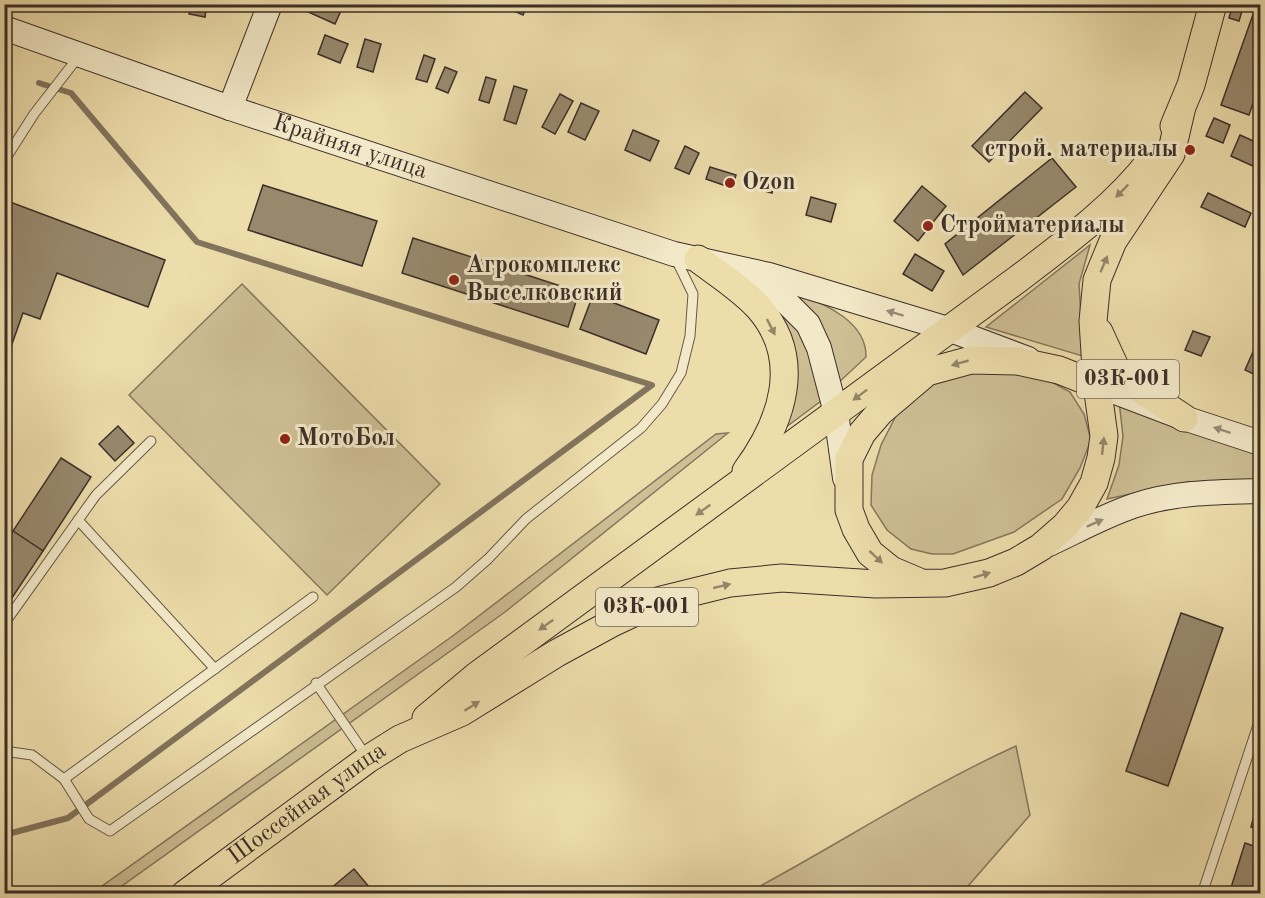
<svg xmlns="http://www.w3.org/2000/svg" width="1265" height="898" font-family="'Old Standard TT',serif">
<style>
.green{fill:#cfbf95;stroke:#86775f;stroke-width:1.5}
.lines{fill:none;stroke-linecap:round;stroke-linejoin:round}
.stream{stroke:#82745d;stroke-width:6}
.building{fill:#98896d;stroke:#3c2f29;stroke-width:1.5}
.lane-casing{stroke:#685a4a;stroke-width:11}
.secondary-casing{stroke:#3c2f29;stroke-width:26}
.primary-casing{stroke:#3c2f29;stroke-width:29}
.lane{stroke:#f3e9c8;stroke-width:9}
.secondary{stroke:#f3e9c8;stroke-width:24}
.primary{stroke:#edddab;stroke-width:27}
.oneway{fill:#94866a}
.oneway2{fill:#988c78}
.poi-dot{fill:#8f2418;stroke:#f3e9c8;stroke-width:2}
.labels{text-anchor:middle;dominant-baseline:central;stroke-width:6;stroke-linejoin:round;paint-order:stroke}
.shield{fill:#f3e9c8;stroke:#736759;stroke-width:1.5}
.shield-label{font-size:22px;font-weight:bold;fill:#3c2f29}
.street-label{font-size:24px;fill:#3c2f29;stroke:#f3e9c8}
.poi-label{font-size:24px;font-weight:bold;fill:#3c2f29;stroke:#f3e9c8;text-anchor:start}
</style>
<rect width="100%" height="100%" fill="#edddab"/>
<filter id="stains"><feTurbulence type="fractalNoise" baseFrequency=".00333" numOctaves="4"/><feColorMatrix values="0 0 0 0 .2 0 0 0 0 .09 0 0 0 0 .02 0 0 0 .5 -.17"/></filter>
<radialGradient id="worn" r=".72"><stop offset=".6" stop-color="#630" stop-opacity="0"/><stop offset="1" stop-color="#630" stop-opacity=".3"/></radialGradient>
<g class="green">
<path d="M1090 245 1079 284 1082 334 1089 358 986 327Z"/>
<path d="M242 284 440 484 327 595 129 395Z"/>
<path d="M797 295C826 303 867 323 866 357L836 385 810 311Z"/>
<path d="M775 302 796 318 825 398 778 433Z"/>
<path d="M1001 369 1048 380 1070 392 1084 414 1091 440 1080 468 1062 499 1014 532 953 554H932L911 549 887 530 871 505 872 475 881 445 897 414 923 388 946 377Z"/>
<path d="M1119 401 1260 449V480L1187 482 1107 499 1119 465 1123 436Z"/>
<path d="M728 433 505 612 112 893 91 894 454 635 716 434Z"/>
<path d="M1016 746 1030 815 962 893H756L762 885C847 839 928 786 1016 746Z"/>
</g>
<g class="lines">
<path class="stream" d="M4 835 68 818 652 385 197 242 71 93 39 83"/>
</g>
<g class="building">
<path d="M191 4H207L205 17 189 14Z"/>
<path d="M306 4H344L335 24 304 10Z"/>
<path d="M504 4H528L523 15 503 6Z"/>
<path d="M1233 4H1244L1239 21 1229 18Z"/>
<path d="M1256 6 1260 8V83L1249 115 1221 105Z"/>
<path d="M325 35 348 44 340 63 318 54Z"/>
<path d="M365 39 381 44 373 72 357 67Z"/>
<path d="M424 55 435 59 427 82 416 79Z"/>
<path d="M445 67 457 72 448 93 436 88Z"/>
<path d="M486 77 496 80 489 103 479 100Z"/>
<path d="M514 86 527 90 516 124 504 120Z"/>
<path d="M1025 92 1042 108 989 162 972 146Z"/>
<path d="M560 94 573 101 555 134 542 127Z"/>
<path d="M581 103 599 111 585 140 568 132Z"/>
<path d="M1214 118 1230 125 1223 143 1206 136Z"/>
<path d="M633 130 659 141 650 161 625 150Z"/>
<path d="M1240 135 1260 144V156L1255 167 1231 156Z"/>
<path d="M685 146 699 153 689 174 675 168Z"/>
<path d="M1052 158 1076 187 963 275 945 244Z"/>
<path d="M710 167 736 175 732 188 706 179Z"/>
<path d="M762 175 776 179 772 193 758 189Z"/>
<path d="M263 185 377 221 362 266 248 230Z"/>
<path d="M922 186 946 206 918 241 894 221Z"/>
<path d="M1208 193 1251 213 1245 227 1201 207Z"/>
<path d="M811 197 836 204 831 222 806 215Z"/>
<path d="M10 202 165 260 148 307 57 273 40 319 23 313 7 358 4 357V217Z"/>
<path d="M413 238 579 292 568 327 402 273Z"/>
<path d="M915 254 944 271 932 291 903 274Z"/>
<path d="M593 295 659 320 646 354 580 329Z"/>
<path d="M1193 331 1210 337 1201 356 1185 350Z"/>
<path d="M1260 336V377L1245 370Z"/>
<path d="M118 426 134 443 115 461 99 444Z"/>
<path d="M61 458 91 477 43 551 13 531Z"/>
<path d="M13 531 43 551 4 610V544Z"/>
<path d="M1181 613 1223 628 1168 786 1126 771Z"/>
<path d="M1258 800 1260 801V830L1251 827Z"/>
<path d="M1245 843 1260 848V894H1229Z"/>
<path d="M354 869 375 894H324Z"/>
</g>
<g class="lines">
<defs>
<g id="lane">
<path d="M4 161 34 114 79 56"/>
<path d="M78 520 215 669"/>
<path d="M4 624 96 495 151 441"/>
<path d="M316 683 367 757"/>
<path d="M4 751 32 755 64 779 89 819 110 831 456 587 488 559 526 519 641 428 662 404 681 373 690 336 693 294 676 259"/>
<path d="M64 779 313 597"/>
<path d="M1202 894 1260 719"/>
</g>
<g id="secondary">
<path id="s1" d="M4 28 230 108 674 254 769 275 951 330 1028 359"/>
<path d="M230 108 270 4"/>
<path d="M742 278 759 285 788 304 808 324 819 348 836 413 845 478"/>
<path d="M1097 385 1184 418 1260 443"/>
<path d="M1049 544C1077 531 1104 516 1133 506 1174 492 1218 492 1260 491"/>
</g>
<g id="primary">
<path d="M1174 126 1191 85 1213 4"/>
<path d="M698 259C718 274 742 289 759 308 804 360 782 422 746 471"/>
<path d="M1099 332 1116 369 1140 389 1184 418"/>
<path d="M917 581 891 570 870 553 856 529 849 510V459L862 433 880 412 927 372 971 360 1017 361 1059 370 1097 385"/>
<path d="M426 718 475 677 1018 279C1064 244 1116 206 1151 160"/>
<path id="s2" d="M185 894 368 759 400 739 462 712 557 653 614 622 661 600 730 583 782 578 876 584 945 583 989 573 1016 562 1041 547 1065 526 1080 508 1094 483 1101 458 1104 436 1097 385 1093 321 1097 280 1113 241 1171 154 1181 111"/>
</g>
</defs>
<use href="#lane" class="lane-casing"/>
<use href="#secondary" class="secondary-casing"/>
<use href="#primary" class="primary-casing"/>
<use href="#lane" class="lane"/>
<use href="#secondary" class="secondary"/>
<use href="#primary" class="primary"/>
</g>
<defs><path id="oneway-solid" d="M-6-.8H1V-3.2L6.5 0L1 3.2V.8H-6Z" transform="scale(1.5)"/></defs>
<g class="oneway">
<use href="#oneway-solid" transform="translate(1122 191) rotate(134)"/>
<use href="#oneway-solid" transform="translate(1104 264) rotate(-67)"/>
<use href="#oneway-solid" transform="translate(771 327) rotate(63)"/>
<use href="#oneway-solid" transform="translate(960 363) rotate(164)"/>
<use href="#oneway-solid" transform="translate(860 395) rotate(143)"/>
<use href="#oneway-solid" transform="translate(1103 446) rotate(-84)"/>
<use href="#oneway-solid" transform="translate(703 510) rotate(144)"/>
<use href="#oneway-solid" transform="translate(876 557) rotate(43)"/>
<use href="#oneway-solid" transform="translate(982 575) rotate(-17)"/>
<use href="#oneway-solid" transform="translate(722 586) rotate(-13)"/>
<use href="#oneway-solid" transform="translate(546 625) rotate(144)"/>
<use href="#oneway-solid" transform="translate(472 706) rotate(-32)"/>
</g>
<g class="oneway2">
<use href="#oneway-solid" transform="translate(895 313) rotate(-163)"/>
<use href="#oneway-solid" transform="translate(1222 430) rotate(-162)"/>
<use href="#oneway-solid" transform="translate(1095 523) rotate(-24)"/>
</g>
<g class="poi-dot">
<circle cx="1190" cy="150" r="6"/>
<circle cx="730" cy="183" r="6"/>
<circle cx="928" cy="226" r="6"/>
<circle cx="454" cy="280" r="6"/>
<circle cx="285" cy="439" r="6"/>
</g>
<g class="labels">
<g class="shield">
<rect x="1077" y="360" width="102" height="38" rx="4.5"/>
<rect x="596" y="588" width="102" height="38" rx="4.5"/>
</g>
<g class="shield-label">
<text x="1128" y="379">03К-001</text>
<text x="647" y="607">03К-001</text>
</g>
<g class="street-label">
<text stroke="none"><textPath href="#s1" startOffset="366">Крайняя улица</textPath></text>
<text stroke="none"><textPath href="#s2" startOffset="152">Шоссейная улица</textPath></text>
</g>
<g class="poi-label">
<text x="1178" y="150" text-anchor="end">строй. материалы</text>
<text x="742" y="183">Ozon</text>
<text x="940" y="226">Стройматериалы</text>
<text x="466" y="266">Агрокомплекс<tspan x="466" dy="28">Выселковский</tspan></text>
<text x="297" y="439">МотоБол</text>
</g>
</g>
<rect width="1265" height="898" fill="none" stroke="#edddab" stroke-width="24"/>
<rect x="6" y="6" width="1253" height="886" fill="none" stroke="#3c2f29" stroke-width="3"/>
<rect x="12" y="12" width="1241" height="874" fill="none" stroke="#3c2f29" stroke-width="1.5"/>
<rect width="100%" height="100%" filter="url(#stains)"/>
<rect width="100%" height="100%" fill="url(#worn)"/>
</svg>
